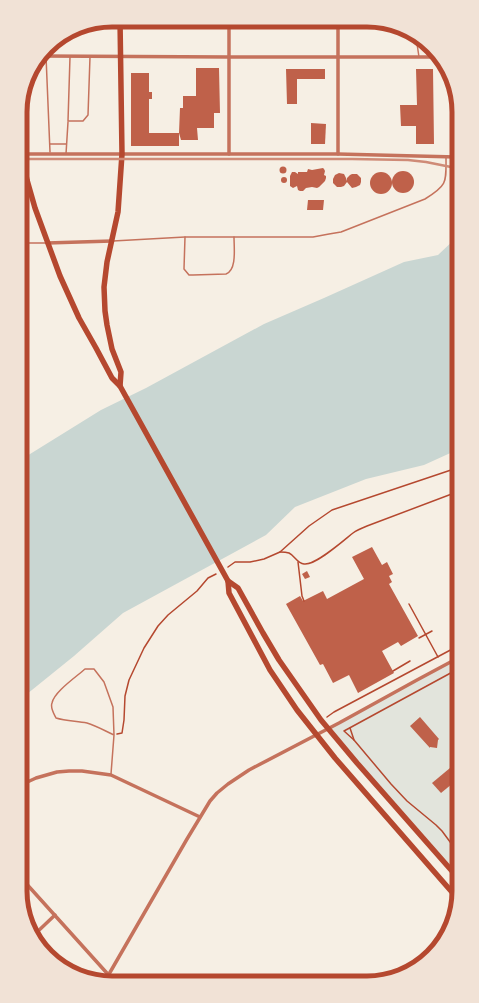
<svg xmlns="http://www.w3.org/2000/svg" width="479" height="1003" font-family="'Titillium Web',sans-serif">
<style>
.green{fill:#e2e4dc}
.water{fill:#c9d6d2}
.building{fill:#bf614a}
.lines{fill:none;stroke-linecap:round;stroke-linejoin:round}
.path{stroke:#b5482f;stroke-width:1.5}
.service{stroke:#c5725c;stroke-width:1.5}
.minor{stroke:#c5725c;stroke-width:3.5}
.trunk{stroke:#b5482f;stroke-width:5.5}
.rail{stroke:#cf8b77;stroke-width:2.5}
.rim{fill:none;stroke:#b5482f;stroke-width:5}
</style>
<rect width="100%" height="100%" fill="#f6efe4"/>
<path class="green" d="M458 659 459 879 328 728Z"/>
<path class="water" d="M456 238 457 450 424 465 366 479 295 507 266 535 123 613 74 656 27 694 23 702 22 459 101 410 146 388 264 324 324 298 404 262 438 255Z"/>
<g class="building">
<path d="M196 68H219L220 113H214V128H197L198 140H181L179 133 180 108H183V96H196Z"/>
<path d="M286 69H325V79H297V104H287Z"/>
<path d="M416 69H433L434 144H416V126H401L400 105H417Z"/>
<path d="M131 73H149V92H152V99H149V133H179V146H131Z"/>
<path d="M311 123 326 124 325 144H311Z"/>
<circle cx="283" cy="170" r="3.5"/>
<path d="M323 168 324 169 325 171 324 175 326 176V178L325 181 319 187 317 188 312 187 306 188 303 191H300L298 190 297 186 293 188 290 186V176L292 172H295L298 174V172H307L308 169 312 170Z"/>
<circle cx="403" cy="182" r="11"/>
<circle cx="381" cy="183" r="11"/>
<path d="M339 173 344 174 346 178 347 181V178L350 175 352 174H357L361 178V182L360 185 356 187 352 188 347 182 344 186 341 187H337L333 183V179L335 175Z"/>
<circle cx="284" cy="180" r="3"/>
<path d="M308 200H324L323 210H307Z"/>
<path d="M372 547 382 565 387 562 393 574 389 576 392 582 389 584 418 636 401 646 398 642 382 651 394 673 358 693 349 675 333 683 323 664 320 665 286 604 300 596 303 601 323 591 327 599 364 579 352 557Z"/>
<path d="M307 571 310 577 305 579 302 574Z"/>
<path d="M420 717 439 739 438 740 437 748 430 747V748L410 726Z"/>
<path d="M450 768 458 779 441 793 432 783Z"/>
</g>
<g class="lines">
<g class="path">
<path d="M280 552C282 552 286 552 289 553 295 556 297 563 304 564 315 566 343 541 353 533 357 530 362 528 367 526L457 492"/>
<path d="M298 562 302 596 304 601"/>
<path d="M228 567 235 562H250L264 559 280 552 309 526 332 510 457 468"/>
<path d="M409 604 438 657"/>
<path d="M419 638 432 631"/>
<path d="M458 669 344 731 354 740 391 784 407 801 436 825 442 831 459 854"/>
<path d="M393 671 410 661"/>
<path d="M327 717 334 712 458 646"/>
<path d="M350 728 354 740"/>
<path d="M117 734 122 733 124 720 125 696 129 680 144 648 158 626 168 615 197 591 208 578 216 574"/>
<path d="M451 770 458 763"/>
</g>
<g class="service">
<path d="M365 22 368 28H398"/>
<path d="M416 37 419 57"/>
<path d="M46 56 50 152"/>
<path d="M70 57 68 121H83L88 115 90 57"/>
<path d="M50 144H66"/>
<path d="M66 154 68 122"/>
<path d="M185 237 184 269 189 275H193L226 274C237 270 234 248 234 237"/>
<path d="M113 241 185 237H313L329 234 341 232 425 199C448 185 446 182 446 157"/>
<path d="M21 243H45"/>
<path d="M111 774 114 735 113 707 104 682 94 669H85C76 677 54 692 52 703 50 708 54 714 56 718 66 721 77 721 87 723 97 726 105 731 114 735"/>
</g>
<g class="minor">
<path d="M229 21V154"/>
<path d="M41 56 229 57H436"/>
<path d="M21 154H338L456 157"/>
<path d="M338 154V21"/>
<path d="M47 243 112 241"/>
<path d="M23 784 36 778 57 772 69 771H82L111 775 200 817"/>
<path d="M23 880 114 981"/>
<path d="M35 934 55 915"/>
<path d="M105 981 187 839 210 801 217 793 228 784 249 770 339 723 417 680 458 658"/>
</g>
<g class="trunk">
<path d="M120 20 122 154 118 212 107 262 104 287 105 311 107 325 112 349 121 372 120 386"/>
<path d="M21 153 27 180 35 208 60 276 79 318 96 348 112 378 120 386 228 581 229 593 270 670 297 710 335 758 458 899"/>
<path d="M228 581 238 588 263 633 279 660 321 720 357 763 459 879"/>
</g>
<path class="rail" d="M21 159H352L408 160 426 162 456 168"/>
</g>
<path d="M0 0H479V1003H0ZM112 27H367A85 85 0 0 1 452 112V891A85 85 0 0 1 367 976H112A85 85 0 0 1 27 891V112A85 85 0 0 1 112 27Z" fill="#f1e2d6" fill-rule="evenodd"/>
<path class="rim" d="M112 27H367A85 85 0 0 1 452 112V891A85 85 0 0 1 367 976H112A85 85 0 0 1 27 891V112A85 85 0 0 1 112 27Z"/>
</svg>
